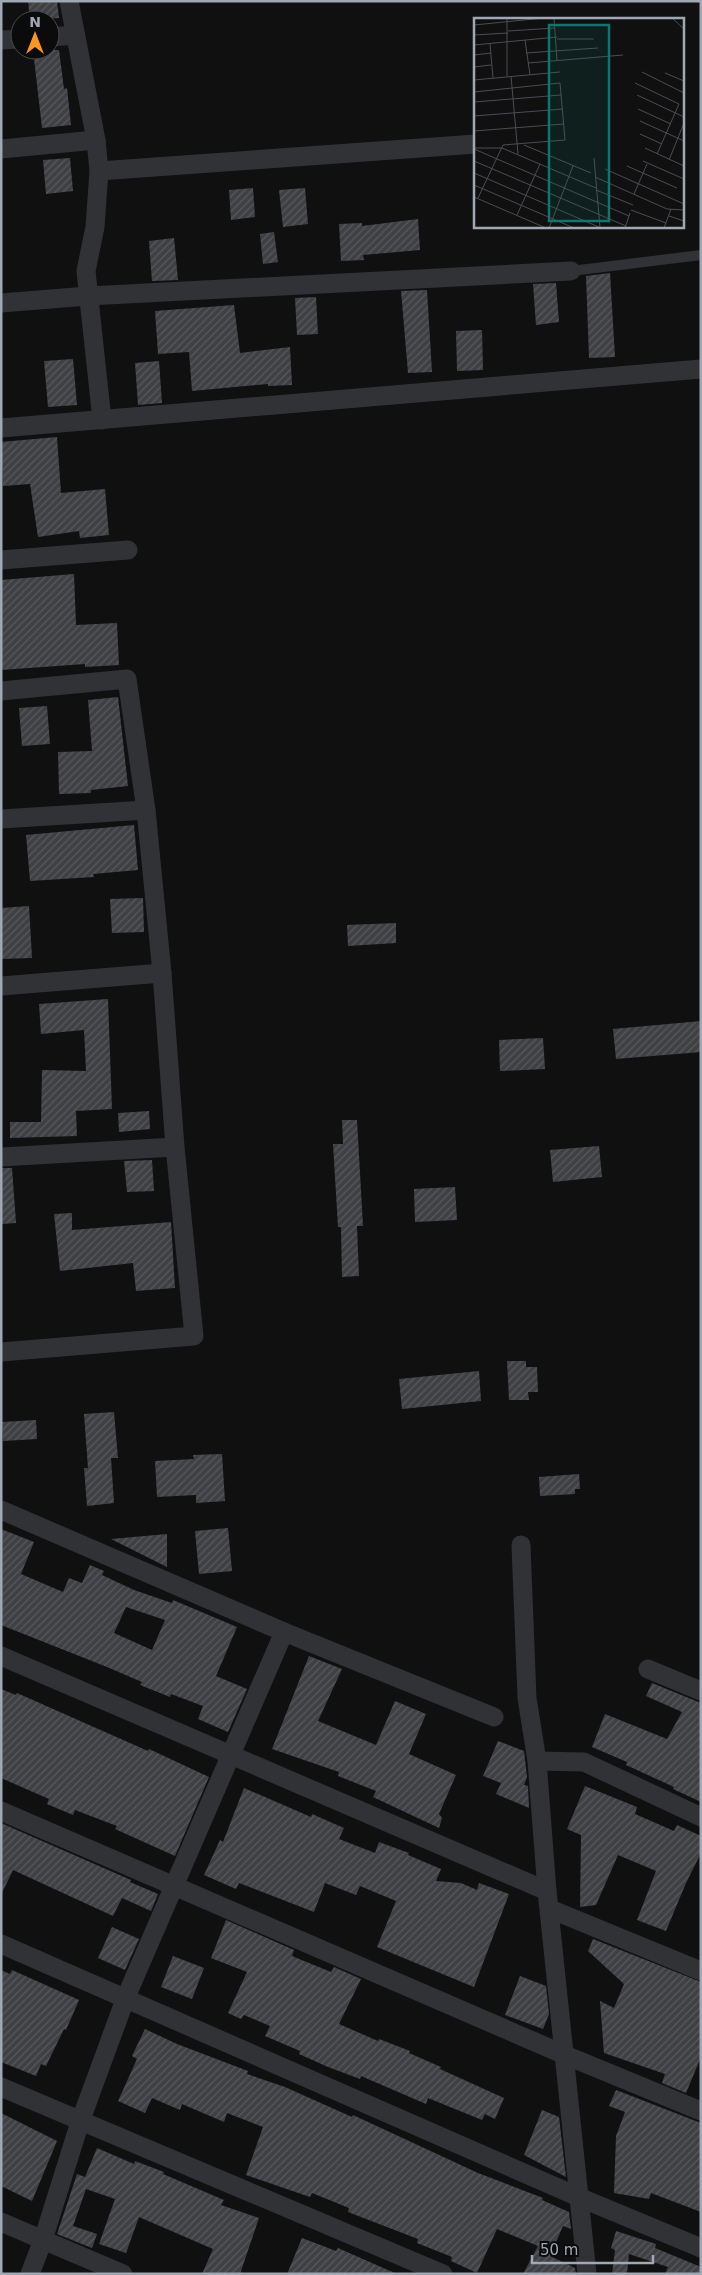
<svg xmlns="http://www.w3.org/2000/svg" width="702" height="2275" font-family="'DejaVu Sans',sans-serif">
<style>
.building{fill:url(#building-hatch);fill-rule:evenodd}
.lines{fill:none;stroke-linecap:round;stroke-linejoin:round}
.service{stroke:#303236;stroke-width:10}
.minor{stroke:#303236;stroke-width:19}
.inset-road{fill:none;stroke:#4a4d52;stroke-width:1}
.view{fill:#0f766e;fill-opacity:0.15;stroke:#0f766e;stroke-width:2.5}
.inset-edge{fill:none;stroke:#a0a8b3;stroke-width:2.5}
</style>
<defs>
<pattern id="building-hatch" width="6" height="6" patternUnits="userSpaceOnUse" patternTransform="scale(1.25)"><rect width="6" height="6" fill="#3e4044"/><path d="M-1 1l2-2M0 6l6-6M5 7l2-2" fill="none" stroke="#57595d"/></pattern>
</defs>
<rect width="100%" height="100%" fill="#101011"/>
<g class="building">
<path d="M28 1H57L59 18 30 20Z"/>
<path d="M33 50H59L64 89 67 88 71 125 42 128Z"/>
<path d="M70 158 73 191 46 194 43 160Z"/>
<path d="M253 188 255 217 231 220 229 190Z"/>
<path d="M305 188 308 224 283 227 279 190Z"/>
<path d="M418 219 420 250 363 255 364 260 341 261 339 224 362 223V226Z"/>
<path d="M274 232 278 262 263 264 260 234Z"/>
<path d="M174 238 178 280 152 281 149 241Z"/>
<path d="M610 273 615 357 589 358 586 276Z"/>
<path d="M556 283 559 322 536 325 533 284Z"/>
<path d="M427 290 432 372 408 373 401 291Z"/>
<path d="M316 297 318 334 297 335 295 298Z"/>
<path d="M234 305 240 353 290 347 292 385 268 386V384L192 391 189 352 158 354 155 311Z"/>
<path d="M482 330 483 370 457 371 456 331Z"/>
<path d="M73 359 77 405 48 407 44 361Z"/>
<path d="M159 361 162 403 138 405 135 363Z"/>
<path d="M57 437 61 493 105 489 109 535 80 538 79 531 38 537 30 484 3 486 1 442Z"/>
<path d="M74 574 76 625 117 623 119 665 85 667V664L1 670V580Z"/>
<path d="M118 697 128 786 91 790V793L59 794 58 752 92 751 88 700Z"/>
<path d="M47 706 50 744 22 746 19 708Z"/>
<path d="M134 825 138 870 93 874 94 877 30 881 26 835Z"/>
<path d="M143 898 144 932 112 933 110 899Z"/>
<path d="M29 906 32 958 1 959V908Z"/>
<path d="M396 923V943L348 946 347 925Z"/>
<path d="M108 999 112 1109 76 1111 77 1136 10 1138V1122H41L42 1070 86 1071 84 1030 41 1034 39 1004Z"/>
<path d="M701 1021V1052L616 1059 613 1029Z"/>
<path d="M543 1038 545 1069 500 1071 499 1040Z"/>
<path d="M149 1111 150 1129 119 1132 118 1113Z"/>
<path d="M342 1120H357L363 1226H357L359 1276 342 1277 341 1227H338L333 1144H343Z"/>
<path d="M599 1146 602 1177 553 1182 550 1150Z"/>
<path d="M152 1160 154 1191 127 1192 124 1161Z"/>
<path d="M1 1168H12L16 1223 1 1224Z"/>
<path d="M455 1187 457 1220 415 1222 414 1189Z"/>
<path d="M72 1213V1230L171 1222 175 1288 136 1291 133 1263 60 1271 54 1214Z"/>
<path d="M507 1361H526V1367H537L538 1392H528L529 1400H509Z"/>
<path d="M479 1371 481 1401 402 1409 399 1379Z"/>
<path d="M114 1412 118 1458H111L114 1503 87 1506 84 1468H88L84 1414Z"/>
<path d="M36 1420 37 1439 3 1441 2 1422Z"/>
<path d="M222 1454 225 1501 196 1503V1495L157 1497 155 1461 194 1459 193 1455Z"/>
<path d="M579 1474 580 1489H575V1494L540 1496 539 1477Z"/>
<path d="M228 1528 232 1571 199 1574 195 1531Z"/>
<path d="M1 1529 34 1542 21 1574 63 1592 69 1578 82 1583 90 1565 104 1571 102 1575 134 1590 172 1603 173 1600 237 1627 216 1676 247 1689 228 1732 198 1719 203 1706 171 1694 170 1697 140 1685 142 1682 107 1667 1 1625ZM126 1607 165 1620 152 1650 114 1633Z"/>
<path d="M167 1534V1567L111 1539Z"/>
<path d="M309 1656 342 1669 318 1721 376 1745 395 1701 426 1714 409 1754 456 1775 439 1814 442 1818 439 1828 373 1797 376 1791 338 1776 339 1772 272 1749Z"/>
<path d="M652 1683 701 1703V1802L673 1789 674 1787 626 1765 627 1762 592 1747 605 1714 667 1739 682 1712 646 1696Z"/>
<path d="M1 1689 16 1695 17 1693 148 1751 149 1749 209 1777 175 1856 115 1829 117 1826 75 1810 73 1815 47 1804 49 1799 1 1778Z"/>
<path d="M498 1741 524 1751 527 1777 524 1785 528 1786 529 1808 496 1794 501 1783 483 1776Z"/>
<path d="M585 1786 637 1807 635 1814 674 1831 677 1825 701 1836V1853L686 1883 666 1931 637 1920 656 1871 618 1855 596 1905 580 1907 581 1835 567 1829Z"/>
<path d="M244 1788 311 1817 312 1814 344 1828 339 1839 375 1853 379 1842 409 1853 408 1855 441 1869 436 1881 461 1883 477 1890 479 1883 509 1894 474 1987 377 1947 396 1901 360 1886 356 1895 325 1883 314 1912 239 1883 236 1889 204 1875 220 1840 223 1842Z"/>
<path d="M1 1823 131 1880 130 1882 158 1894 151 1911 122 1898 113 1916 13 1870 1 1895Z"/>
<path d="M226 1920 294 1950 292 1956 331 1972 334 1967 361 1979 339 2024 378 2041 379 2039 410 2051 409 2053 441 2067 440 2069 504 2098 495 2119 485 2114 482 2120 428 2098 426 2104 361 2076 360 2079 328 2067 299 2054 300 2051 265 2036 270 2026 244 2015 241 2019 228 2013 247 1972 211 1958Z"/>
<path d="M112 1927 139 1939 125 1970 98 1958Z"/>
<path d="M593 1939 701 1982V2057L686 2093 662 2083 665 2074 604 2053 600 2001 614 2008 624 1984 588 1951Z"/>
<path d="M173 1956 204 1968 192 1999 161 1987Z"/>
<path d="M1 1970 10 1974 12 1970 79 2000 66 2030 64 2029 46 2066 41 2064 36 2076 1 2062Z"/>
<path d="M520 1976 546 1986 549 2014 543 2029 505 2015Z"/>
<path d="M145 2029 177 2044 248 2071 247 2074 285 2087 352 2117 353 2115 478 2173 543 2198 542 2200 569 2212 571 2229 563 2226 550 2256 575 2268 576 2274H523L538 2246 497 2229 477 2273 451 2261 452 2257 417 2243 418 2239 348 2212 349 2208 312 2193 310 2197 246 2175 263 2127 227 2113 224 2122 182 2104 180 2110 152 2098 145 2113 118 2101 137 2059 132 2056Z"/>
<path d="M616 2090 701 2123V2212L651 2193 649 2199 614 2193 616 2136 625 2112 609 2106Z"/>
<path d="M542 2110 559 2117 566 2177 524 2155Z"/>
<path d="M1 2113 57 2141 32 2201 1 2186Z"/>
<path d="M97 2148 134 2164 135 2161 164 2172 163 2174 224 2200 221 2205 259 2218 240 2274H202L213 2249 139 2217 126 2253 99 2244 115 2199 86 2189 73 2226 97 2234 92 2248 57 2234 77 2174 85 2177Z"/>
<path d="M616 2231 656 2244 655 2248 701 2267V2274H665L668 2267 629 2254 627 2274H612L615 2250 611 2248Z"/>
<path d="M302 2238 336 2251 338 2248 397 2274H287Z"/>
</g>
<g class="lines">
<path class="service" d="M571 271 701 255"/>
<g class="minor">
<path d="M69 1 96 140 99 171 95 227 86 271 102 420"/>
<path d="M50 37 75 35"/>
<path d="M1 40 20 39"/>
<path d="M1 149 96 140"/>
<path d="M99 171 476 144"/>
<path d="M1 303 88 296 571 271"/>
<path d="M1 428 701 369"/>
<path d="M1 560 128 550"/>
<path d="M1 691 127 679 146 810 162 973 175 1147 194 1336 1 1352"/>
<path d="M1 819 146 810"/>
<path d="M1 986 162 973"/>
<path d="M1 1157 175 1147"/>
<path d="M1 1510 284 1632 494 1717"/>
<path d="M521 1545 527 1698 537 1761 547 1891 587 2274"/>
<path d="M1 1656 547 1891"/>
<path d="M648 1669 701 1691"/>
<path d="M537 1761 584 1762 701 1817"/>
<path d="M1 1811 565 2055 701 2111"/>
<path d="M550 1909 701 1971"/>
<path d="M1 1944 581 2198 701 2248"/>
<path d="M1 2087 443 2274"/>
<path d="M1 2222 123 2274"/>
<path d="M30 2274 43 2240 80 2122 126 1997 284 1632"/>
</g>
</g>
<g transform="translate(474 18)">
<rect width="210" height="210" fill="#101011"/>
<path class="inset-road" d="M33 0V58M80 0 83 43M198 0 210 11M0 7 70 0M34 13 81 10M0 17 34 15M83 21H120M51 22 56 57M16 26 19 60M0 27 83 19M52 35 124 30M0 37 17 35M54 45 149 37M0 49 17 47M168 54 210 75M191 55 210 63M37 58 44 136M0 62 86 54M161 65 205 86 183 136M0 74 86 65 91 122 29 127 4 180M163 77 210 99M0 84 87 77M164 91 197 106M0 98 89 91M166 103 210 123M0 113 90 106M166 116 188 126M50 127 117 155M0 130H28L122 170M171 130 210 148M0 131 155 198M120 140 126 210M195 142 210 105M0 143 152 208M169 143 210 161M153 148 203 170M131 151 210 186M0 155 127 210M121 159 193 191 210 192M0 167 100 210M122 172 159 187M160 176 173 146M0 179 72 210M157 192 192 205M43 197 66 146M195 198 210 203M75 210 99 148M151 210 156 195M190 210 197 191"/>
<path class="view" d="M75 7H135V203H75Z"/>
<rect width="210" height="210" class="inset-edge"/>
</g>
<rect width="702" height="2275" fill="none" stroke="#a0a8b3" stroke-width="5"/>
<g transform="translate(35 35)"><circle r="24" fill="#0b0b0c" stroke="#474a4f"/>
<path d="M0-4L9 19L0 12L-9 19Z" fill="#fb971e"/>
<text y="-8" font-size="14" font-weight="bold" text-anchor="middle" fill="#a0a8b3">N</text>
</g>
<path d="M532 2255v8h121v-8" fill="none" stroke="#a0a8b3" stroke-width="2.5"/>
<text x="540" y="2255" font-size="15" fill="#a0a8b3" stroke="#0b0b0c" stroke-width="4" paint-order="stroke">50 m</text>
</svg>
